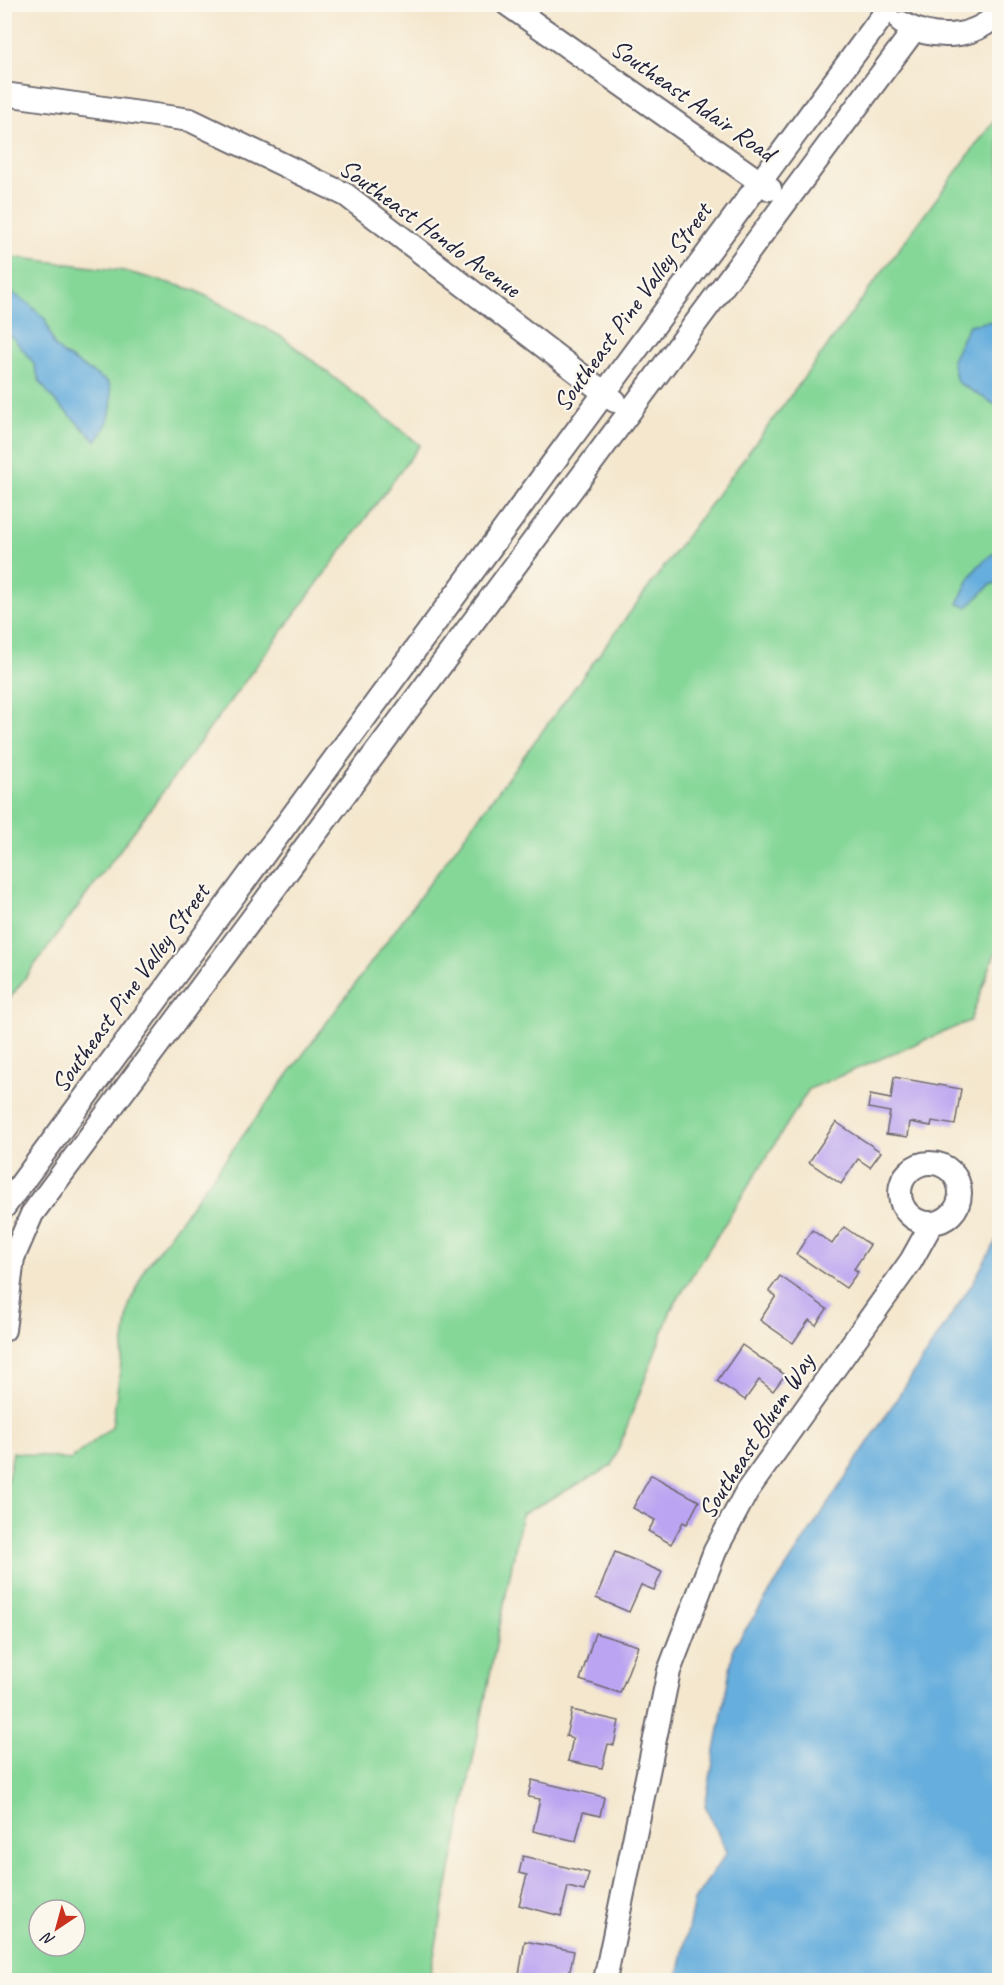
<svg xmlns="http://www.w3.org/2000/svg" width="1004" height="1985" font-family="Caveat,sans-serif">
<style>
.green{fill:#85d798;stroke:#547c6a;stroke-width:1.5;fill-rule:evenodd}
.water{fill:#66aedd;stroke:#44688c;stroke-width:1.5}
.building{fill:#bba4f1}
.lines{fill:none;stroke-linecap:round;stroke-linejoin:round}
.minor-casing{stroke:#6c676e;stroke-width:26}
.minor{stroke:#fff;stroke-width:22}
.labels{text-anchor:middle;dominant-baseline:central;stroke-width:4.5;stroke-linejoin:round;paint-order:stroke}
.street-label{font-size:26px;fill:#22223b;stroke:#fbf7ec}
</style>
<rect width="100%" height="100%" fill="#fbf7ec"/>
<filter id="ink" filterUnits="userSpaceOnUse"><feTurbulence type="fractalNoise" baseFrequency=".0167" numOctaves="2"/><feDisplacementMap in="SourceGraphic" scale="12" xChannelSelector="R" yChannelSelector="G"/><feConvolveMatrix kernelMatrix="1 2 1 2 8 2 1 2 1" color-interpolation-filters="sRGB"/></filter>
<filter id="wash" filterUnits="userSpaceOnUse"><feTurbulence type="fractalNoise" baseFrequency=".008" numOctaves="4" result="noise"/><feDisplacementMap in="SourceGraphic" scale="24" xChannelSelector="R" yChannelSelector="G"/><feGaussianBlur stdDeviation="1.35" result="paint"/><feColorMatrix in="noise" values="0 0 0 0 0 0 0 0 0 0 0 0 0 0 0 0 0 1.4 0 .05"/><feComposite in="paint" operator="in"/></filter>
<g filter="url(#wash)">
<rect width="100%" height="100%" fill="#f4e7ce"/>
<g class="green">
<path d="M999 114 1000 940 970 1021 809 1089 671 1310 612 1466 522 1514 431 1970V1980H5L4 1497 13 1452 70 1460 112 1427 129 1306 145 1268ZM39 1910H75V1946H39Z"/>
<path d="M5 256 124 271 195 290 282 337 420 445 5 1005Z"/>
</g>
<g class="water">
<path d="M5 288 29 304 45 319 54 345 63 354 109 383C115 403 110 425 96 441L53 399 40 382 33 362 14 339 5 332Z"/>
<path d="M999 320H1000L999 407 957 382 952 360 969 325Z"/>
<path d="M999 550V582L990 585 968 607 958 604C968 578 975 564 999 550Z"/>
<path d="M999 1235V1980H677L694 1900 727 1852 705 1806 734 1647 972 1284Z"/>
</g>
<g id="blocks">
<g class="building">
<path d="M894 1077 961 1089 955 1125 932 1121 931 1126 910 1122 908 1137 886 1134 890 1112 868 1108 870 1095 891 1099Z"/>
<path d="M836 1122 881 1152 870 1167 858 1159 841 1184 809 1162Z"/>
<path d="M844 1227 870 1245 854 1269 858 1272 846 1288 796 1254 812 1230 832 1244Z"/>
<path d="M780 1276 827 1309 816 1325 809 1320 793 1343 760 1320 776 1296 769 1291Z"/>
<path d="M742 1345 785 1375 773 1391 759 1380 745 1400 717 1381Z"/>
<path d="M651 1475 699 1501 687 1524 683 1522 671 1544 648 1531 655 1520 633 1508Z"/>
<path d="M615 1552 662 1572 654 1590 641 1585 629 1612 596 1598Z"/>
<path d="M595 1633 638 1646 620 1693 580 1680Z"/>
<path d="M572 1710 619 1721 614 1745 608 1744 602 1768 568 1761 573 1738 566 1736Z"/>
<path d="M532 1780 604 1797 600 1816 583 1812 576 1841 533 1831 540 1799 528 1797Z"/>
<path d="M523 1856 589 1873 584 1891 568 1887 561 1916 519 1905 527 1875 519 1873Z"/>
<path d="M525 1941 574 1951 568 1980H518Z"/>
</g>
</g>
</g>
<g filter="url(#ink)">
<use href="#blocks" fill-opacity="0" stroke="#6c676e" stroke-width="1.5"/>
<g class="lines">
<defs>
<g id="minor">
<path d="M507 4 770 189"/>
<path d="M902 23C934 41 973 40 1000 12"/>
<path d="M4 94 190 120 346 195 615 401"/>
<circle cx="930" cy="1193" r="30"/>
<path d="M4 1207 887 10"/>
<path d="M4 1330 13 1258 32 1214 914 30"/>
<path d="M605 1980 669 1671 715 1551 747 1491 911 1261 932 1223"/>
</g>
</defs>
<use href="#minor" class="minor-casing"/>
<use href="#minor" class="minor"/>
</g>
</g>
<g class="labels">
<g class="street-label">
<text transform="translate(693 100) rotate(35)">Southeast Adair Road</text>
<text transform="translate(430 228) rotate(36)">Southeast Hondo Avenue</text>
<text transform="translate(632 307) rotate(-54)">Southeast Pine Valley Street</text>
<text transform="translate(130 988) rotate(-54)">Southeast Pine Valley Street</text>
<text transform="translate(756 1436) rotate(-57)">Southeast Bluem Way</text>
</g>
</g>
<rect width="1004" height="1985" fill="none" stroke="#fbf7ec" stroke-width="24"/>
<g transform="translate(57 1928) rotate(216)"><circle r="28" fill="#fbf7ec" stroke="#a4a2a5" stroke-width="1.5"/>
<path d="M0-4.5L10 22L0 15L-10 22Z" fill="#c8321e"/>
<text y="-9" font-size="16" font-weight="bold" text-anchor="middle" fill="#22223b">N</text>
</g>
</svg>
